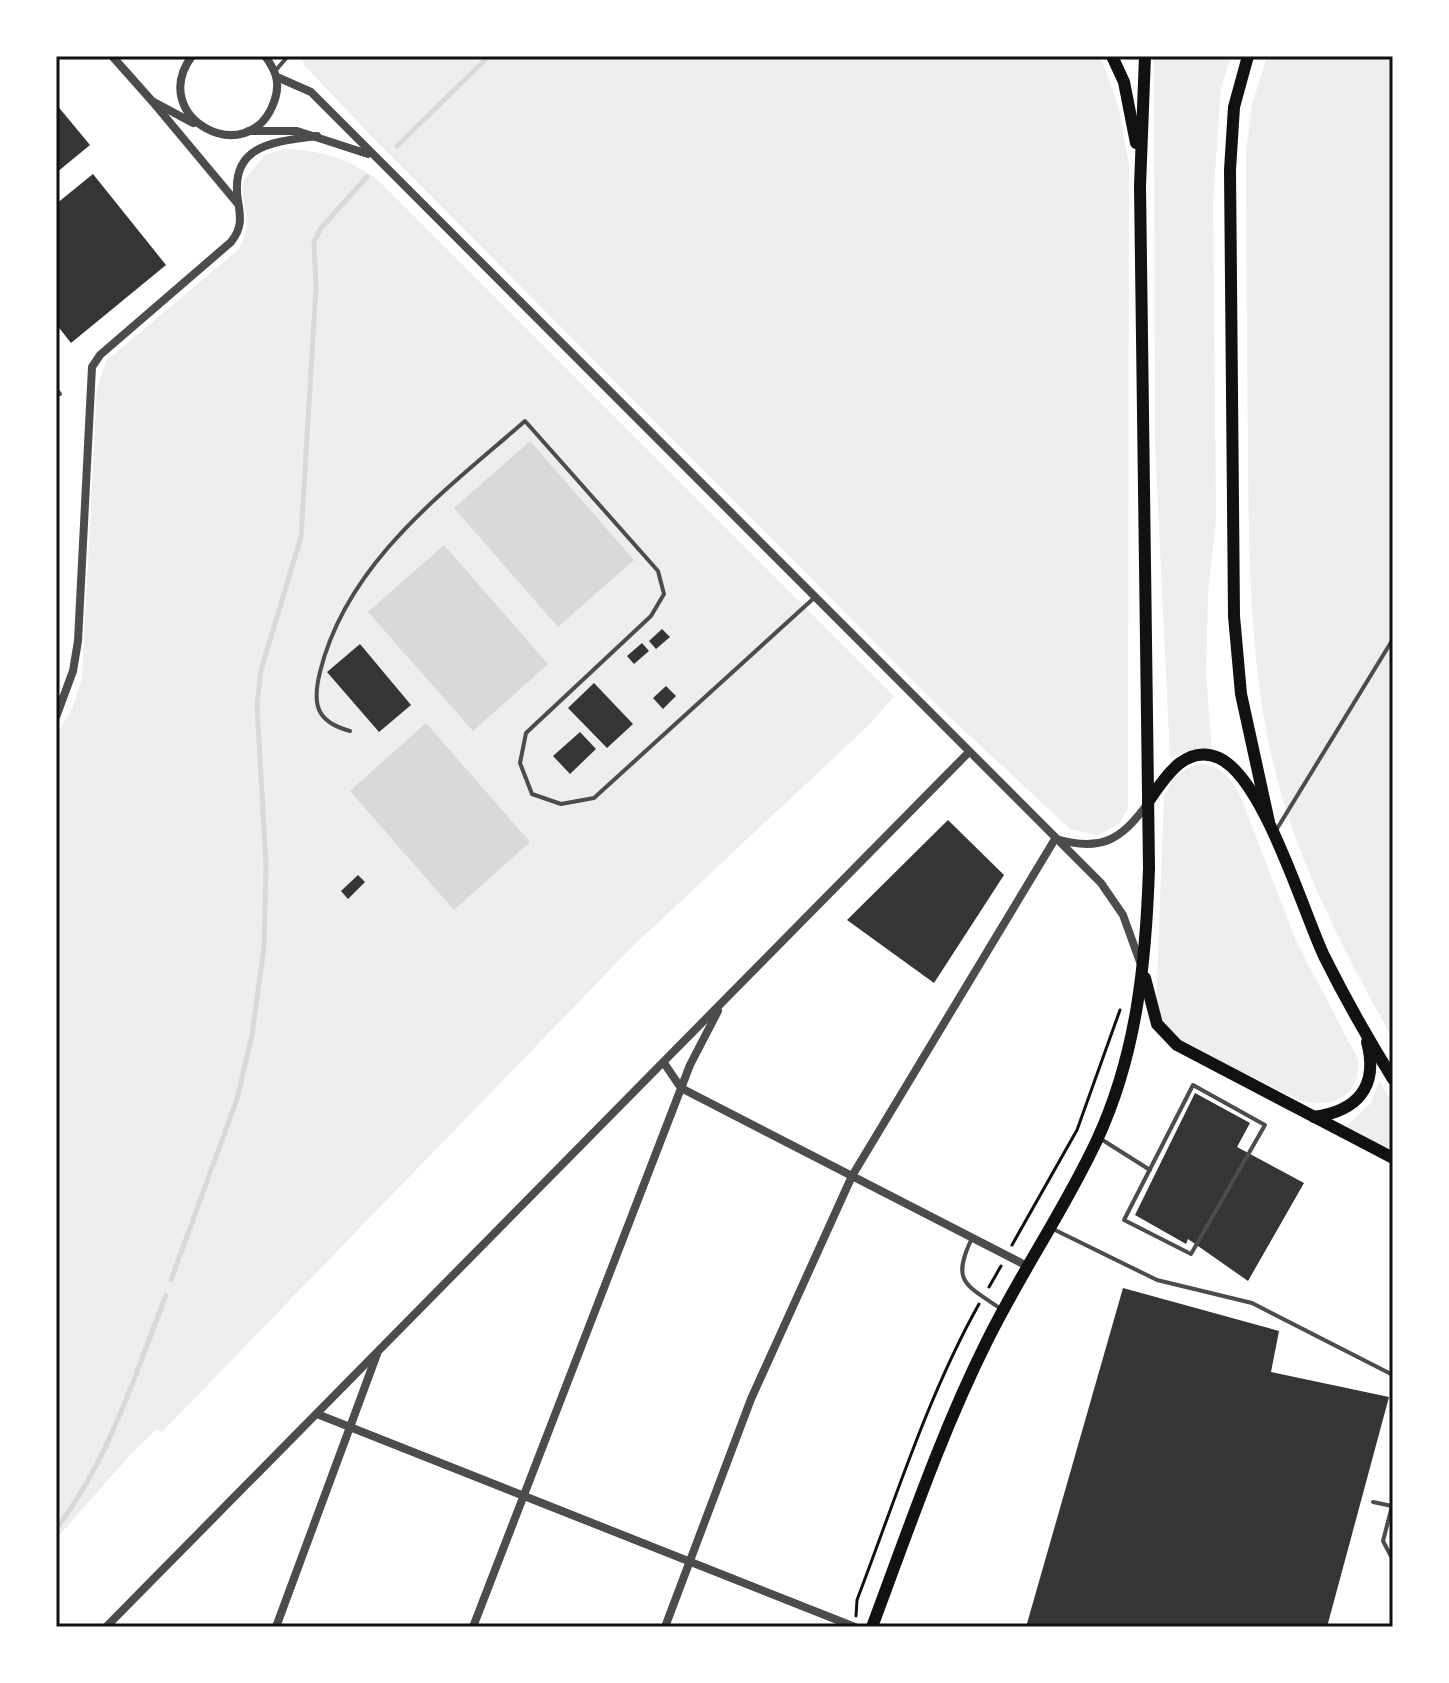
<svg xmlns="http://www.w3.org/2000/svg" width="1449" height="1683" font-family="'Nunito Sans',sans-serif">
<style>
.green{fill:#eee}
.water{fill:#d9d9d9}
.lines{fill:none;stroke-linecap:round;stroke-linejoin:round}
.stream{stroke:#d9d9d9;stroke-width:5}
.building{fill:#353535}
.path{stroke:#111;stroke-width:3}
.service{stroke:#4c4c4c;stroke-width:4}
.minor{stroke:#4c4c4c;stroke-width:8}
.secondary{stroke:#111;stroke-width:12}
.neatline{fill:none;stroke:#111;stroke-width:3}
</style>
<rect width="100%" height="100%" fill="#fff"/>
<g class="green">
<path d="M301 56H1100L1118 105 1129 164 1128 808 1119 824 1098 835 1070 829 940 708 373 138 305 66Z"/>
<path d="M1154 56H1231L1221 88 1213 201 1216 518 1208 595 1206 673 1212 751 1190 750 1170 758 1155 444Z"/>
<path d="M1267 56H1393V1040C1352 965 1309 885 1284 803 1249 689 1249 566 1248 448 1247 349 1246 250 1246 151L1252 105Z"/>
<path d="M284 149C321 150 347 158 378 180L894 696 872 722 632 947 162 1432 157 1429 131 1454 56 1539V736L73 707 82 678 97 388 106 361 238 250C256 220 240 210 243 181L265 155Z"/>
<path d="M1201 764C1221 766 1231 778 1240 795L1296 941 1358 1059C1362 1095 1334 1109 1302 1101L1188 1047 1167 1031 1156 1009 1164 797C1172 779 1181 768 1201 764Z"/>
<path d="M1380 1081 1393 1105V1152L1346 1127 1370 1104Z"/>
</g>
<g class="water">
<path d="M530 441 634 560 558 627 454 508Z"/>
<path d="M444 545 548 664 473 731 368 612Z"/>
<path d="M426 723 530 842 454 910 350 791Z"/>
</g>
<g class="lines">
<g class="stream">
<path d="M397 146 489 56"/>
<path d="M171 1280 237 1099 252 1035 264 947 266 865 257 705 261 670 301 537 316 288 314 242 321 228 367 177"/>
<path d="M56 1529C109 1460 135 1375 166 1295"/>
</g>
</g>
<g class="building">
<path d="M56 104 90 145 56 173Z"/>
<path d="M93 174 166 265 71 343 56 324V204Z"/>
<path d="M662 629 670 637 656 649 649 641Z"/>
<path d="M642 643 649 651 634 664 627 656Z"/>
<path d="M360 644 411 705 379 732 327 672Z"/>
<path d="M594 683 633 724 607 748 568 708Z"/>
<path d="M666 686 676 696 663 709 653 698Z"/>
<path d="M580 732 596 749 570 774 553 756Z"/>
<path d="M948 820 1004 875 934 983 847 920Z"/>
<path d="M358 875 365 882 348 899 341 891Z"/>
<path d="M1195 1093 1250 1123 1237 1147 1304 1183 1248 1281 1188 1239 1186 1244 1135 1215Z"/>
<path d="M1123 1288 1279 1331 1271 1372 1389 1397 1327 1627H1026Z"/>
</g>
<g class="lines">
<g class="path">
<path d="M1012 1245 1077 1130 1120 1010"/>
<path d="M989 1287 1001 1266"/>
<path d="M856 1616 857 1600C895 1501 927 1397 979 1304"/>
</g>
<g class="service">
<path d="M276 70 288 56"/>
<path d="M56 389 60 394"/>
<path d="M350 731C316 722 312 704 320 672 347 562 444 492 525 421L658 571 664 594 651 616 526 733 520 763 532 794 561 804 594 798 814 598"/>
<path d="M1275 832 1393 639"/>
<path d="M1193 1085 1265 1125 1191 1254 1124 1220Z"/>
<path d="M1101 1139 1150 1170"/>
<path d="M1051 1228 1157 1280 1252 1303 1393 1375"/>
<path d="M972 1238C951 1282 965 1284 1001 1309"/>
<path d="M1373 1502 1392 1506"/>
<path d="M1393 1502 1383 1541 1393 1560"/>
</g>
<g class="minor">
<path d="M112 56 152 101 193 123"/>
<path d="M192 56C146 118 249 172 274 102 281 83 276 71 265 56"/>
<path d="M277 77 311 92 1101 883 1123 915 1140 962"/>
<path d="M152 101 238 204"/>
<path d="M249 131H297L368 154"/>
<path d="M56 717 73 671 78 641 92 367 100 355 231 242C242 228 241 218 238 201 229 144 274 142 317 136"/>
<path d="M1056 839C1101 852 1122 840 1148 803"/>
<path d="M664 1063 681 1088 1027 1266"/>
<path d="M317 1414 855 1627"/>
<path d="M106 1627 969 752"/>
<path d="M276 1627 377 1354"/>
<path d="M473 1627 690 1065 718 1011"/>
<path d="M665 1627 751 1399 852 1176 1055 839"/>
</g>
<g class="secondary">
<path d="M1112 56 1124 82 1136 143"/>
<path d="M1248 56 1234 107 1230 170 1234 616 1241 694 1269 822"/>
<path d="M1148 802C1164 779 1185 743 1219 758 1264 779 1302 909 1324 956 1345 998 1368 1039 1393 1079"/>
<path d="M1145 978 1157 1024 1177 1045 1393 1158"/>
<path d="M1314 1117C1357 1111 1379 1087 1367 1042"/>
<path d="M872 1627C908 1531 941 1433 987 1341 1021 1272 1065 1209 1097 1140 1137 1054 1146 961 1149 868L1140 186 1145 56"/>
</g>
</g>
<rect width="1449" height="1683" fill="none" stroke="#ffffff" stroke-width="116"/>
<rect x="58" y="58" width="1333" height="1567" class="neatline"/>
</svg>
